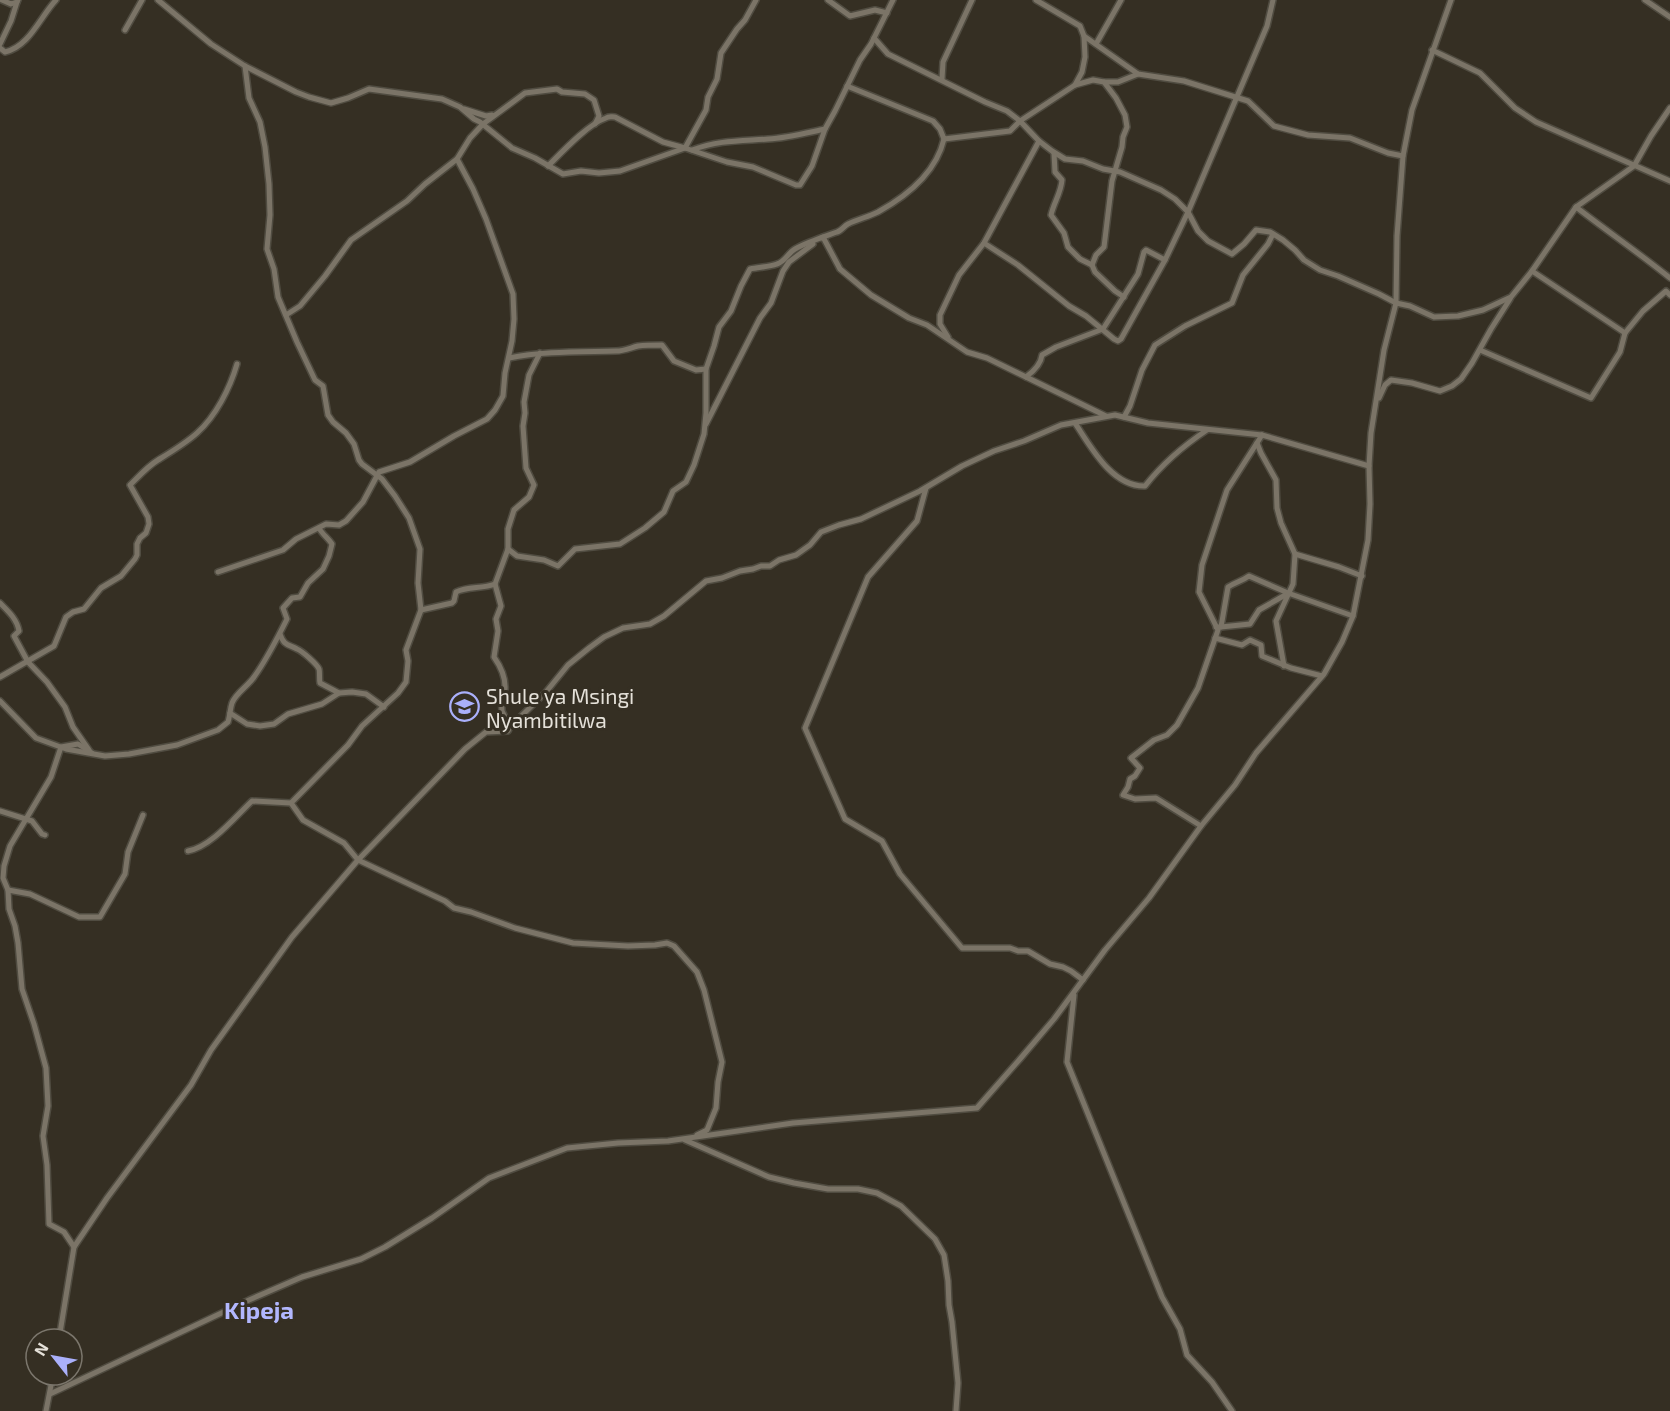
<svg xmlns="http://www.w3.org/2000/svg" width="1670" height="1411" font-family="'Exo 2',sans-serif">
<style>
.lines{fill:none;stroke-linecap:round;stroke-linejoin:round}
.minor-casing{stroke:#504c41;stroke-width:8}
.minor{stroke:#7b7467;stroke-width:5}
.labels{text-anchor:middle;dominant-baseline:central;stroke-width:6;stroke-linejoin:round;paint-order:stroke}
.poi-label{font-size:21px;fill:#e5e1d9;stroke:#352f23;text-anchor:start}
.quarter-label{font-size:24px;font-weight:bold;fill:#b2b7fe;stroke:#352f23}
</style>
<rect width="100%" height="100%" fill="#352f23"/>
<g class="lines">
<defs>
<g id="minor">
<path d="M2 0 11 4 17 2 18 0"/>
<path d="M158 0 211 44 245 66 296 92 309 97 331 103 348 98 369 89 442 99 460 107 474 119 480 122 512 148 535 158 563 174 581 171 599 173 620 171 685 148 727 162 753 167 796 185H800L812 166 825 129"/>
<path d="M828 0 850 16 875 10 887 13"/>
<path d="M1645 0 1670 17"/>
<path d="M125 30 142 0"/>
<path d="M1084 36 1138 74 1184 81 1248 101 1274 126 1308 135 1350 138 1388 153 1403 156"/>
<path d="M874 38 888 54 985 102 1007 111 1020 121 1075 85 1082 72 1085 57 1084 36 1080 26 1036 0"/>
<path d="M0 44 11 21 17 2"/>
<path d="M1096 44 1121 0"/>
<path d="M0 48 5 52C29 47 40 17 56 0"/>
<path d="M1432 50 1480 73 1515 108 1536 122 1670 181"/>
<path d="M245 66 249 98 260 122 265 147 269 184 270 215 267 249 274 269 278 297 297 342 315 380 323 386 328 415 333 422 346 433 354 444 359 460 362 464 382 479 395 496 409 518 420 549 418 583 421 610 406 650 408 661 406 682 398 693 362 726 348 745 291 803"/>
<path d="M942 79 943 62 972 0"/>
<path d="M1104 82H1118L1138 74"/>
<path d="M1075 85 1093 80 1104 82 1116 98 1125 115 1127 127 1123 137 1122 147 1112 181 1104 247 1096 255 1092 265"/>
<path d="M847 86 933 121 940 129 944 139 1010 131 1020 121 1039 141 1052 151 1065 159 1083 161 1103 169 1120 172 1161 190 1175 199 1188 212 1198 231 1208 241 1232 254 1244 244 1256 230 1270 232 1283 240 1295 250 1304 260 1320 270 1338 276 1379 294 1396 303 1410 306 1434 317 1458 316 1483 310 1511 297 1532 271 1576 207 1634 166 1651 136 1670 108"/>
<path d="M464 109 486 116 492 115"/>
<path d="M692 150C719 140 740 141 768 139 787 138 806 133 825 129L835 111 860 60 871 44 893 0"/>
<path d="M1054 153 1055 172 1062 180C1061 193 1054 202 1051 215L1064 233 1068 247 1080 259 1092 265 1095 272 1115 291 1124 297"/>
<path d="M548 166C562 152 588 124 606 118 609 116 611 117 615 117L663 142 685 148 706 110 708 97 717 79 721 53 737 29 745 20 756 0"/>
<path d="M1576 207C1607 231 1639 253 1670 278"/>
<path d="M821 238 823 237 840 269 871 295 909 318 927 325 967 352 987 358 1106 416"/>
<path d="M984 243 1018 265 1069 306 1086 316 1114 339 1118 341 1121 339 1165 260 1188 212 1267 26 1273 0"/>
<path d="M1532 271 1625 333"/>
<path d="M286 315 300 306 325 276 351 240 407 201 425 184 457 159"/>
<path d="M948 337 940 324V315L959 275 984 243 1039 141"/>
<path d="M1480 350 1591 398 1620 352 1625 333 1643 311 1666 291 1670 295"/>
<path d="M509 358C544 351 580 352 616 351 624 351 630 348 638 346 646 345 654 345 662 345L674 361 696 370 706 369"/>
<path d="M1026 377C1034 371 1041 364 1042 355L1056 347 1103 329 1138 274 1144 252 1146 250 1165 260"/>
<path d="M1379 398 1385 385 1391 380 1412 383 1440 391 1452 386 1461 379 1472 363 1491 329 1510 299"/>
<path d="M1124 417 1130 406 1142 370 1155 345 1185 326 1232 303 1243 275 1268 244 1273 234"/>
<path d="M1075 423C1091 447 1112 487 1145 486 1163 463 1183 446 1207 430"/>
<path d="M706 424 760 318 771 303 783 271 789 262 813 244"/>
<path d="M1257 443 1261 453 1276 480 1277 508 1281 523 1295 554"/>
<path d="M926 488 917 521 868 577 805 728 845 819 882 841 900 874 962 948H1010L1018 951H1028L1050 964 1063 967 1071 971 1083 980"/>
<path d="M508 549 517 556 544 560 558 566 575 549 620 544 645 528 664 512 673 491 686 482 694 465 704 434 706 413V369L714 346 719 327 731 311 741 286 750 269C759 267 769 267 777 264 785 262 788 253 795 249 807 242 823 237 837 232 841 231 844 226 848 224 858 219 868 217 878 212 907 196 936 173 944 139"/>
<path d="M218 572 283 550 296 539 326 524 339 525 346 521 363 502 379 472 410 462 454 436 487 419 495 410 503 396 505 373 512 341 514 319 513 294 486 219 473 189 457 159 470 138 483 124 525 93 557 89 562 92 585 94 594 100 599 116 595 124"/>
<path d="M0 603C8 611 17 619 19 631L14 636 28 662 47 682 65 707 73 727 89 750"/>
<path d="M421 610 452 603 454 601 456 592C468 586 482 589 495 584"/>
<path d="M1216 627H1221L1228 587C1236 582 1242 581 1249 576L1288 593 1353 616"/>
<path d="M1221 627 1250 624 1259 610 1287 594"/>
<path d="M280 634C284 646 288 644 297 649 302 651 317 664 319 669 320 672 319 679 320 683L339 693"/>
<path d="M1215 638 1242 645 1250 640 1261 645 1262 656 1291 668 1322 676"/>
<path d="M1284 666 1276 621 1293 584 1295 554 1339 567 1362 576"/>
<path d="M0 677 54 646 66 617 73 612 84 609 101 588 121 576 135 559 137 555V544L140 538 146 533 149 524 148 517 130 485C139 476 148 466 158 460 171 452 186 443 197 433 216 416 230 388 237 364"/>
<path d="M0 701 36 738 66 749 105 756 129 754 177 745 218 730 228 722C230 716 230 709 232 703 236 693 248 686 254 677 267 659 277 639 287 619L283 608 292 598 300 597 308 583 323 569 329 556 332 544C328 538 322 534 319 528"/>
<path d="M230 713 247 724 260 726 274 724 288 714 322 704 339 693 352 692 366 694 384 707"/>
<path d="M510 727 546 692 568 665 589 648 604 637 623 628 650 624 664 616 706 581 722 578 740 571 753 569 761 566H770L779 560 796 555 810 545 821 532 839 525 861 519 920 491 962 466 994 451 1024 441 1061 425 1115 415 1148 423 1262 435 1369 466"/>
<path d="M0 811 32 821 42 834 45 835"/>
<path d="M1201 826 1156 798 1135 799 1123 795 1128 787 1130 779 1135 776 1140 768 1131 758 1154 740 1167 735 1177 725 1198 688 1218 630 1199 592 1202 565 1227 490 1262 435"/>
<path d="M188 851C211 847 235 817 252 801L291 803 303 820 344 843 358 860 445 901 454 908 471 912 515 928 573 943 628 946 655 945 667 943 674 946 697 972 704 990 722 1062 718 1082 716 1108 707 1130 697 1135"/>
<path d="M8 890 30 894 79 917H100L125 874 128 852 143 815"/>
<path d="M1074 995 1067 1062 1162 1297 1180 1329 1187 1355 1212 1382 1232 1411"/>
<path d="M685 1140 769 1177 794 1183 828 1189H858L877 1193 901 1206 935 1239 944 1255 948 1281 949 1305 952 1322 958 1383 956 1411"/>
<path d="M74 1247 64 1232 49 1224 47 1165 43 1136 48 1106 46 1068 34 1024 22 989 18 943 15 926 9 909 8 890 3 878 4 866 10 846 51 777 61 747 78 744 92 753"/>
<path d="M59 1339 74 1247 107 1198 191 1085 211 1050 292 937 358 860 465 749 486 732 508 731 510 727 502 711 501 695 505 690C506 678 501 667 494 657L498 631 496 619 501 606 495 584 508 549V529L514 510 529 497 534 485 526 468 523 426 525 413 524 402 529 375 540 353"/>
<path d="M50 1394 249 1300 302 1277 361 1259 385 1247 432 1218 489 1178 567 1148 618 1143 668 1141 793 1123 977 1108 1020 1059 1054 1019 1105 950 1149 898 1201 826 1235 785 1256 753 1324 674 1342 642 1353 616 1368 540 1370 504 1369 466 1371 433 1384 350 1396 303 1397 236 1403 156 1412 110 1451 0"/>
<path d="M46 1411 53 1375"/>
</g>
</defs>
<use href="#minor" class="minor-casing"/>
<use href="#minor" class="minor"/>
</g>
<defs>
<symbol id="school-ring" viewBox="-11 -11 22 22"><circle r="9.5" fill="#352f23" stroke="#aab0fb" stroke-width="1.5"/><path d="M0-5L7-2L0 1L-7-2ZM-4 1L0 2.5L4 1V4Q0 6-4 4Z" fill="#aab0fb"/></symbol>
</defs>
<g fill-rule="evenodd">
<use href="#school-ring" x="448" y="690" width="33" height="33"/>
</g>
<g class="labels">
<g class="poi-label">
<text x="486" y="695">Shule ya Msingi<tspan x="486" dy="24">Nyambitilwa</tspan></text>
</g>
<g class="quarter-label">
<text x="259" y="1309">Kipeja</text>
</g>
</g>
<g transform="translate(54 1357) rotate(301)"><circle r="28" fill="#352f23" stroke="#7b766c" stroke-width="1.5"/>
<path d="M0-4.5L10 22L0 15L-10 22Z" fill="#aab0fb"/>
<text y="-9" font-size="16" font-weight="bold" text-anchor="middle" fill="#e5e1d9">N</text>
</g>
</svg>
